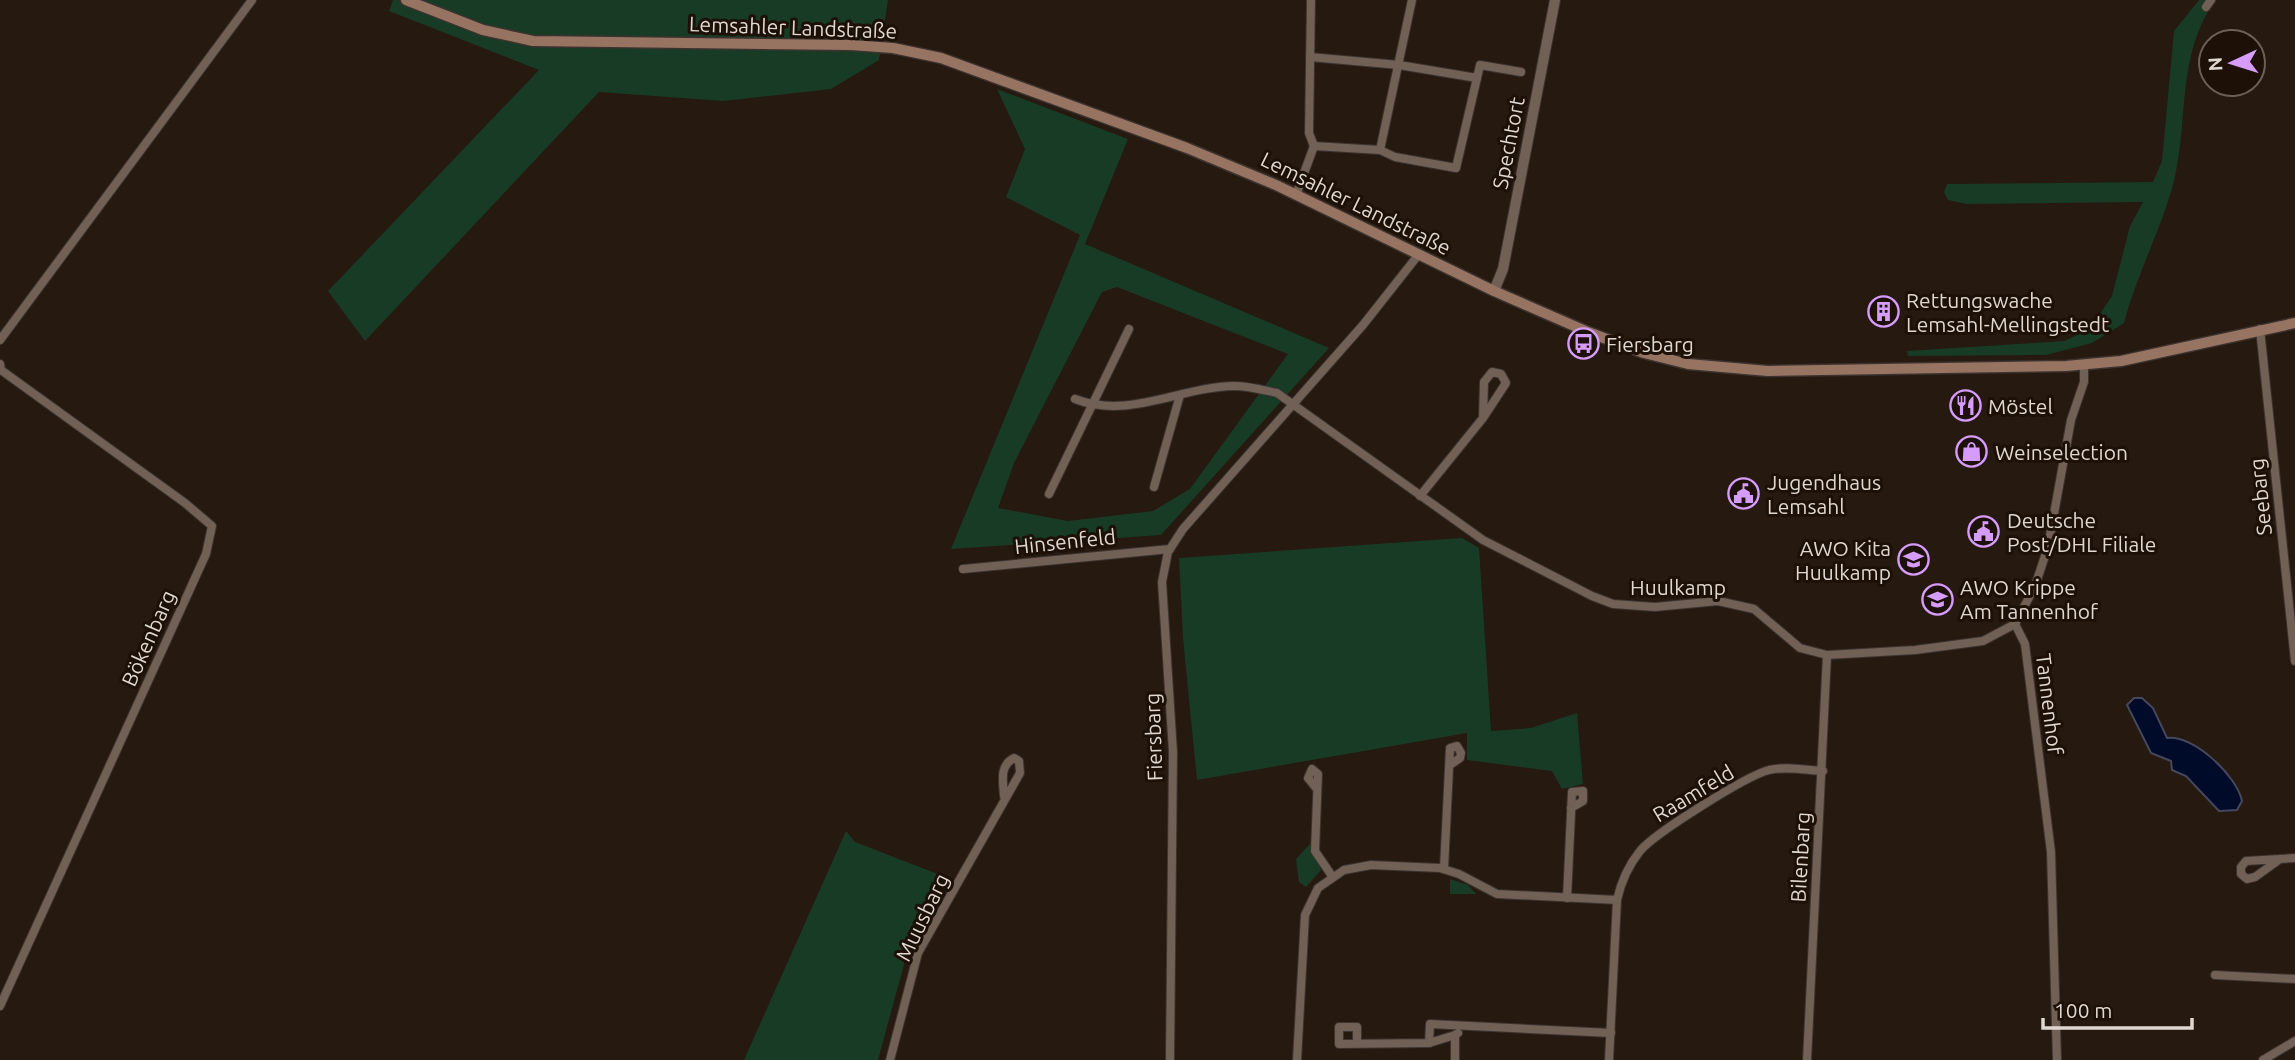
<svg xmlns="http://www.w3.org/2000/svg" width="2295" height="1060" font-family="Ubuntu,sans-serif">
<style>
.green{fill:#183b26;fill-rule:evenodd}
.water{fill:#000b2a;stroke:#43485c;stroke-width:2}
.lines{fill:none;stroke-linecap:round;stroke-linejoin:round}
.minor-casing{stroke:#3c332f;stroke-width:10}
.tertiary-casing{stroke:#3c332f;stroke-width:12}
.secondary-casing{stroke:#3c332f;stroke-width:13}
.minor{stroke:#706056;stroke-width:8}
.tertiary{stroke:#706056;stroke-width:10}
.secondary{stroke:#977462;stroke-width:10}
.labels{text-anchor:middle;dominant-baseline:central;stroke-width:6;stroke-linejoin:round;paint-order:stroke}
.street-label{font-size:21px;fill:#dfd7d0;stroke:#1c1007}
.poi-label{font-size:21px;fill:#dfd7d0;stroke:#1c1007;text-anchor:start}
</style>
<rect width="100%" height="100%" fill="#261910"/>
<g class="green">
<path d="M393 0H888L879 60 831 89 723 101 599 92 365 341 328 291 539 70 389 11Z"/>
<path d="M2199 0H2215C2176 57 2189 118 2174 181 2161 230 2137 274 2124 323L2092 343 2046 355 1908 356 1907 351 2064 341 2089 330 2112 296 2130 226 2143 202 1967 204 1948 200 1944 192 1947 184 2153 182 2162 161 2174 31Z"/>
<path d="M997 89 1128 139 1085 244 1329 348 1161 535 951 549 1080 235 1006 197 1025 149ZM1117 287 1288 354 1190 489 1153 511 1068 521 998 508 1014 463 1102 292Z"/>
<path d="M1462 538 1479 548 1491 731 1531 728 1577 713 1583 784 1562 789 1552 771 1467 760V733L1197 780 1183 638 1179 558Z"/>
<path d="M846 831 855 842 943 876 908 950 878 1060H744Z"/>
<path d="M1310 844 1321 870 1306 887 1299 882 1296 859Z"/>
<path d="M1450 879 1468 885 1476 894H1450Z"/>
</g>
<path class="water" d="M2134 698H2142L2153 708 2167 738C2193 734 2237 776 2242 801L2237 810 2219 811 2186 776 2172 770 2171 761 2151 753 2127 705Z"/>
<g class="lines">
<defs>
<g id="minor">
<path d="M1311 0 1309 133 1314 146"/>
<path d="M2206 7 2211 0"/>
<path d="M1310 57 1399 65 1477 78 1456 168 1395 157 1380 150"/>
<path d="M1477 78 1480 65 1521 72"/>
<path d="M1296 195 1314 146 1380 150 1412 0"/>
<path d="M2260 329 2295 661"/>
<path d="M0 340 252 0"/>
<path d="M0 364 1 370 185 503 212 526 206 554 0 1006"/>
<path d="M1075 399C1129 420 1179 387 1234 386 1248 386 1263 390 1277 393L1483 540 1592 596 1613 604 1655 607 1718 601 1754 609 1800 648 1827 655 1915 650 1983 641 2015 624 2035 586 2048 547 2071 420 2084 382V365"/>
<path d="M1154 487 1180 395"/>
<path d="M1049 494 1129 329"/>
<path d="M1420 496 1483 418 1506 383 1501 374 1492 372 1484 382 1483 418"/>
<path d="M963 569 1170 549"/>
<path d="M2015 624 2025 644 2051 852 2057 1060"/>
<path d="M1317 789 1308 778 1312 769 1318 774 1315 851 1332 876"/>
<path d="M2280 859 2255 877 2247 879 2241 874V867L2246 861 2295 858"/>
<path d="M1444 869 1450 748 1457 746 1461 753 1460 758 1450 765"/>
<path d="M1567 898 1572 792 1583 791V801L1571 808"/>
<path d="M2215 975 2295 979"/>
<path d="M1357 1043V1027H1339V1044L1429 1043 1455 1035"/>
<path d="M1429 1043 1430 1024 1611 1033"/>
<path d="M890 1060 918 953 1020 773 1019 761 1014 758C999 766 1003 781 1004 796"/>
<path d="M1170 1060 1173 752 1162 582 1168 552 1183 529 1363 325 1419 254"/>
<path d="M1297 1060 1305 915 1318 888 1344 870 1371 865 1440 868 1459 874 1497 894 1617 900"/>
<path d="M1455 1060V1035L1458 1033"/>
<path d="M1609 1060 1617 900C1621 882 1628 866 1640 851 1655 833 1746 776 1769 770 1786 766 1805 770 1823 771"/>
<path d="M1807 1060 1827 655"/>
<path d="M2263 1060 2295 1041"/>
</g>
<path id="tertiary" d="M1494 291 1503 269 1555 0"/>
<path id="secondary" d="M406 0 483 30 533 41 851 45 893 48 941 58 1187 148 1276 185 1494 291 1588 332 1644 353 1688 364 1768 371 2066 366 2121 361 2295 323"/>
</defs>
<use href="#minor" class="minor-casing"/>
<use href="#tertiary" class="tertiary-casing"/>
<use href="#secondary" class="secondary-casing"/>
<use href="#minor" class="minor"/>
<use href="#tertiary" class="tertiary"/>
<use href="#secondary" class="secondary"/>
</g>
<defs>
<symbol id="building-ring" viewBox="-11 -11 22 22"><circle r="9.5" fill="#1c1007" stroke="#d59cfb" stroke-width="1.5"/><path d="M-4-6H4V6H1V3H-1V6H-4ZM-2.5-4.3h1.7v1.8h-1.7ZM.8-4.3h1.7v1.8H.8ZM-2.5-1h1.7V.8h-1.7ZM.8-1h1.7V.8H.8Z" fill="#d59cfb"/></symbol>
<symbol id="bus-ring" viewBox="-11 -11 22 22"><circle r="9.5" fill="#1c1007" stroke="#d59cfb" stroke-width="1.5"/><path d="M-5-6H5V4H4V6H2V4H-2V6H-4V4H-5ZM-3.5-4V0h7V-4ZM-3.5 1.2v1.5H-2V1.2ZM2 1.2v1.5H3.5V1.2Z" fill="#d59cfb"/></symbol>
<symbol id="restaurant-ring" viewBox="-11 -11 22 22"><circle r="9.5" fill="#1c1007" stroke="#d59cfb" stroke-width="1.5"/><path d="M-5-6h1v4h1v-4h1v4h1v-4h1v5L-1.5 .5V6h-2V.5L-5-1ZM5-6V6H3V1.5H1.5Q1.5-4 5-6Z" fill="#d59cfb"/></symbol>
<symbol id="shop-ring" viewBox="-11 -11 22 22"><circle r="9.5" fill="#1c1007" stroke="#d59cfb" stroke-width="1.5"/><path d="M-5-2.5h2.3a2.7 3.5 0 0 1 5.4 0H5L5.5 6h-11ZM-1.5-2.5h3a1.5 2.3 0 0 0-3 0Z" fill="#d59cfb"/></symbol>
<symbol id="civic-ring" viewBox="-11 -11 22 22"><circle r="9.5" fill="#1c1007" stroke="#d59cfb" stroke-width="1.5"/><path d="M-.6-6.5H3V-4.5H.6V-3L4-1V1h2V6H-6V1h2V-1L-.6-3ZM-1.2 2.5V6h2.4V2.5Z" fill="#d59cfb"/></symbol>
<symbol id="school-ring" viewBox="-11 -11 22 22"><circle r="9.5" fill="#1c1007" stroke="#d59cfb" stroke-width="1.5"/><path d="M0-5L7-2L0 1L-7-2ZM-4 1L0 2.5L4 1V4Q0 6-4 4Z" fill="#d59cfb"/></symbol>
</defs>
<g fill-rule="evenodd">
<use href="#building-ring" x="1866" y="294" width="35" height="35"/>
<use href="#bus-ring" x="1566" y="326" width="35" height="35"/>
<use href="#restaurant-ring" x="1948" y="388" width="35" height="35"/>
<use href="#shop-ring" x="1954" y="434" width="35" height="35"/>
<use href="#civic-ring" x="1726" y="476" width="35" height="35"/>
<use href="#civic-ring" x="1966" y="514" width="35" height="35"/>
<use href="#school-ring" x="1896" y="542" width="35" height="35"/>
<use href="#school-ring" x="1920" y="582" width="35" height="35"/>
</g>
<g class="labels">
<g class="street-label">
<text transform="translate(793 27) rotate(2)">Lemsahler Landstraße</text>
<text transform="translate(1508 143) rotate(-79)">Spechtort</text>
<text transform="translate(1356 203) rotate(26)">Lemsahler Landstraße</text>
<text transform="translate(2260 497) rotate(-96)">Seebarg</text>
<text transform="translate(1065 541) rotate(-6)">Hinsenfeld</text>
<text x="1678" y="587">Huulkamp</text>
<text transform="translate(148 638) rotate(-66)">Bökenbarg</text>
<text transform="translate(2050 704) rotate(83)">Tannenhof</text>
<text transform="translate(1153 737) rotate(-92)">Fiersbarg</text>
<text transform="translate(1693 793) rotate(-31)">Raamfeld</text>
<text transform="translate(1800 857) rotate(-87)">Bilenbarg</text>
<text transform="translate(922 917) rotate(-64)">Muusbarg</text>
</g>
<g class="poi-label">
<text x="1906" y="300">Rettungswache<tspan x="1906" dy="24">Lemsahl-Mellingstedt</tspan></text>
<text x="1606" y="344">Fiersbarg</text>
<text x="1988" y="406">Möstel</text>
<text x="1995" y="452">Weinselection</text>
<text x="1767" y="482">Jugendhaus<tspan x="1767" dy="24">Lemsahl</tspan></text>
<text x="2007" y="520">Deutsche<tspan x="2007" dy="24">Post/DHL Filiale</tspan></text>
<text x="1891" y="548" text-anchor="end">AWO Kita<tspan x="1891" dy="24">Huulkamp</tspan></text>
<text x="1960" y="587">AWO Krippe<tspan x="1960" dy="24">Am Tannenhof</tspan></text>
</g>
</g>
<g transform="translate(2232 63) rotate(266)"><circle r="33" fill="#1c1007" stroke="#6a6057" stroke-width="2"/>
<path d="M0-5L12 26L0 18L-12 26Z" fill="#d59cfb"/>
<text y="-10" font-size="19" font-weight="bold" text-anchor="middle" fill="#dfd7d0">N</text>
</g>
<path d="M2043 1018v10h149v-10" fill="none" stroke="#dfd7d0" stroke-width="3.5"/>
<text x="2054" y="1018" font-size="21" fill="#dfd7d0" stroke="#1c1007" stroke-width="5" paint-order="stroke">100 m</text>
</svg>
